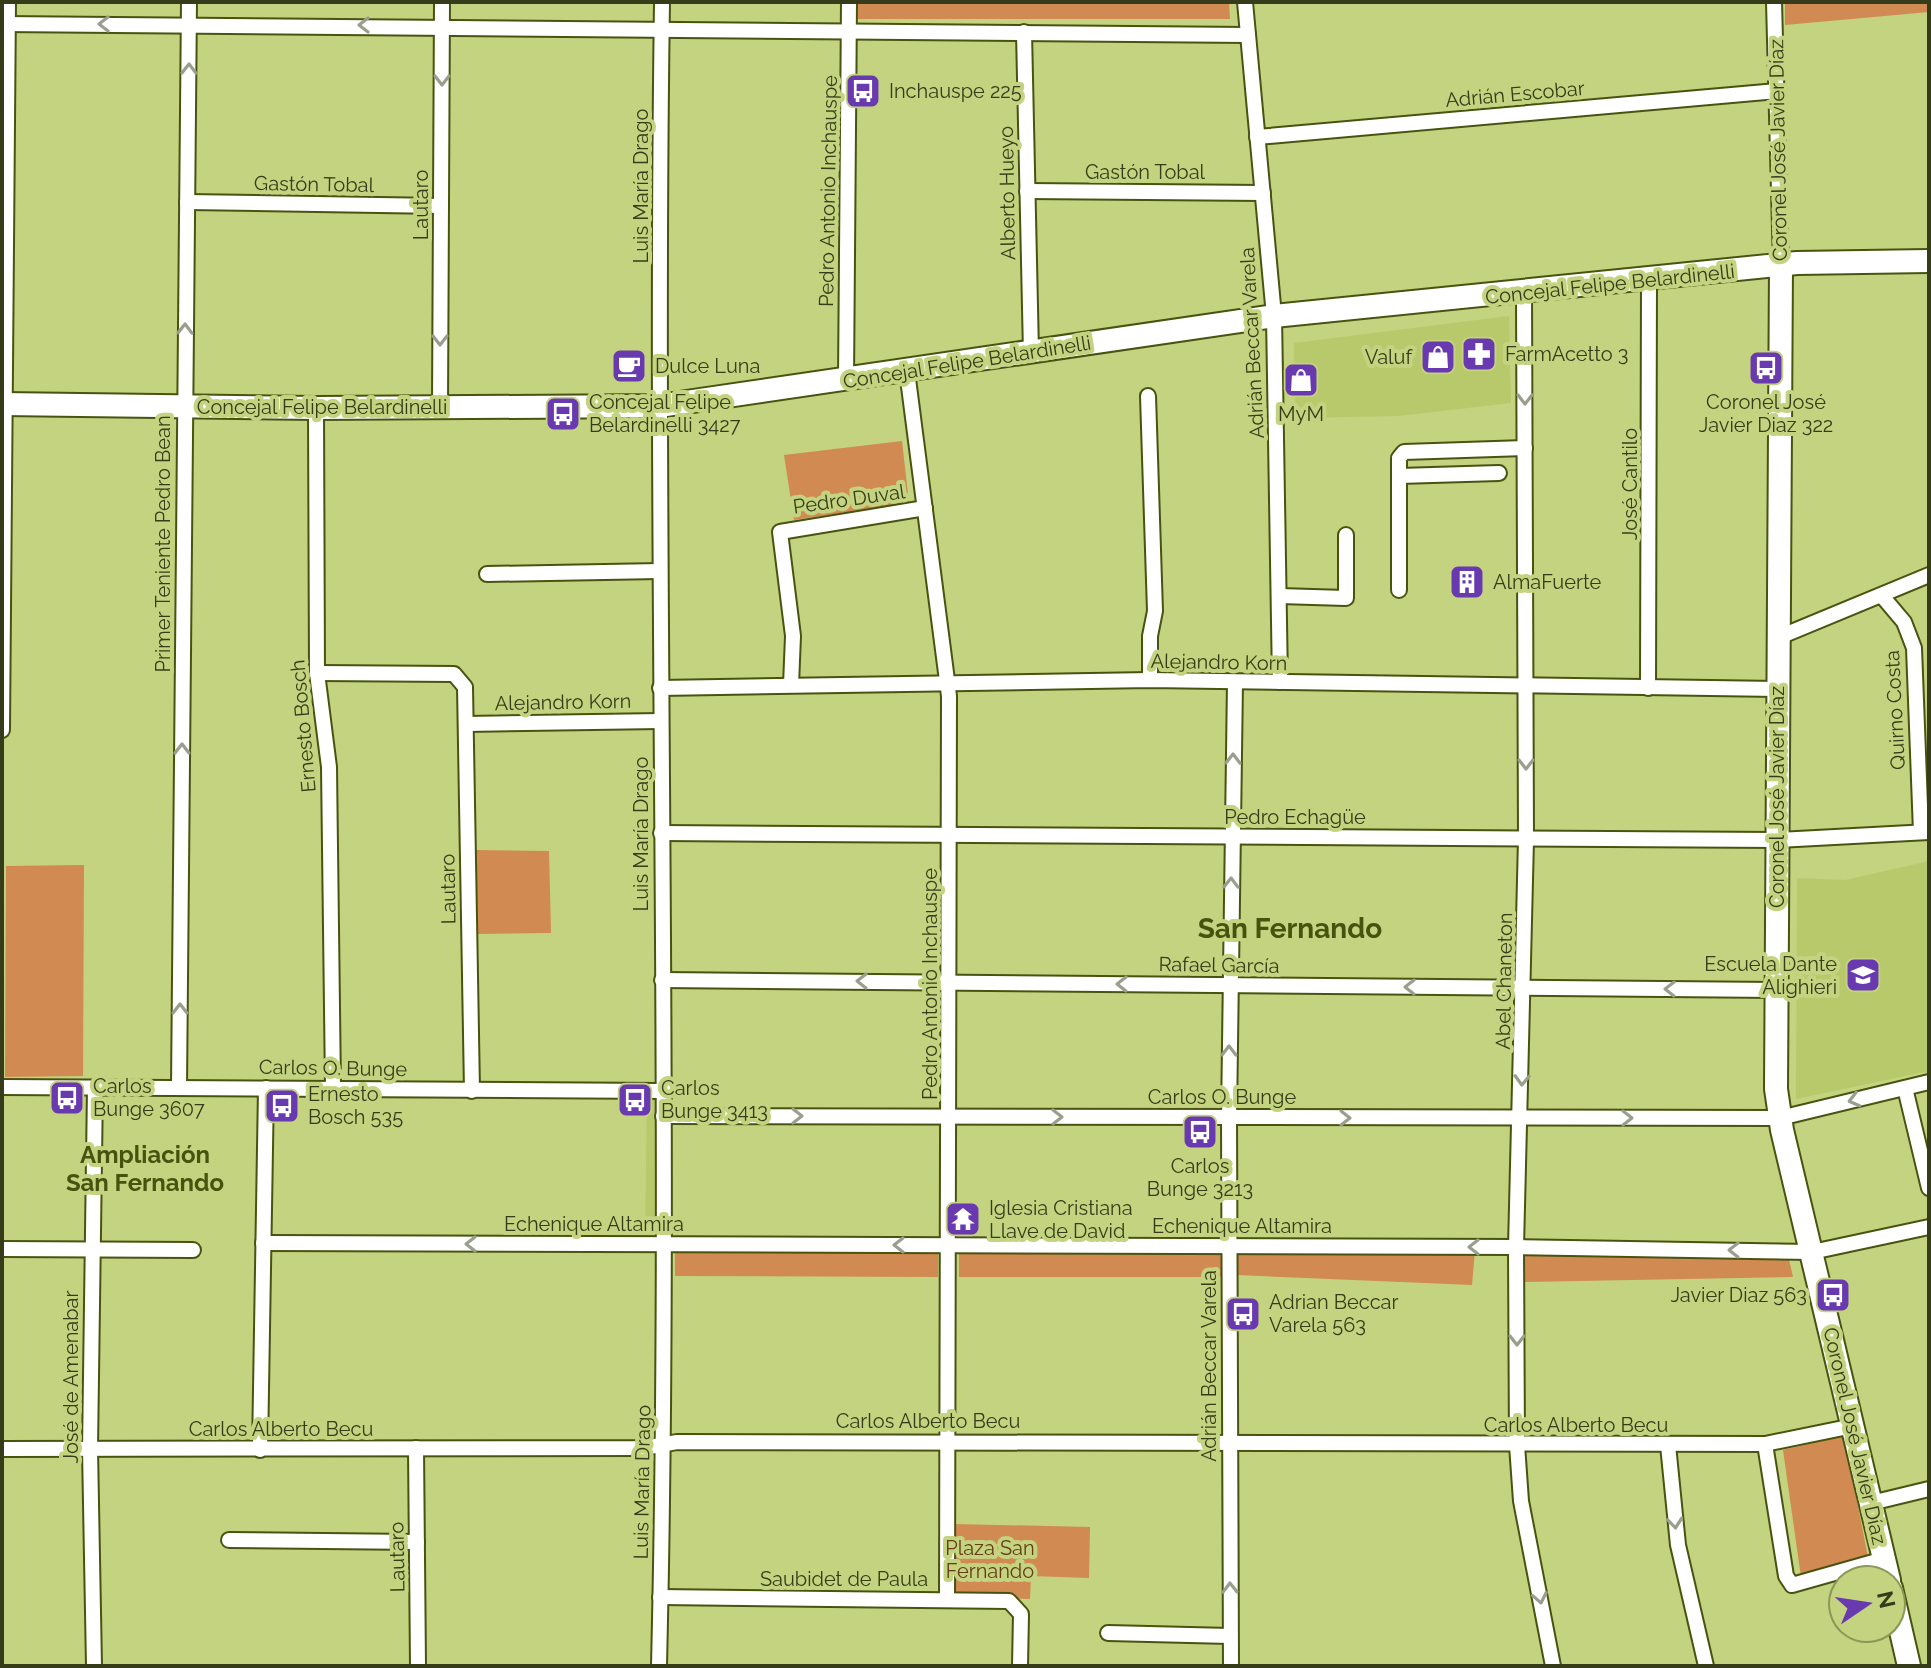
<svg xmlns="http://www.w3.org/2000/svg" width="1931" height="1668" font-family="Raleway,sans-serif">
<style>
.built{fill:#b8c96c}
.park{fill:#d18a52}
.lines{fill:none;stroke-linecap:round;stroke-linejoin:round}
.street-casing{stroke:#495310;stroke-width:18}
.secondary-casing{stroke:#495310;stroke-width:26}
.street{stroke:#fff;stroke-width:14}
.secondary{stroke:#fff;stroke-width:22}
.oneway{stroke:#9a9e8c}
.labels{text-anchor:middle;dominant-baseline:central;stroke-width:8;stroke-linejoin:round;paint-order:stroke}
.poi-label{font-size:20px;fill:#363c19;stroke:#c3d37f;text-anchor:start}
.street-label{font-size:20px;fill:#363c19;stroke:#c3d37f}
.park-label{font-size:20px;fill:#663b17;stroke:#c3d37f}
.quarter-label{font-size:24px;font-weight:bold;fill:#48520f;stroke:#c3d37f}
.district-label{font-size:28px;font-weight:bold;fill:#48520f;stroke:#c3d37f}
</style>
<rect width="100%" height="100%" fill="#c3d37f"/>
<g class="built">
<path d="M1509 316 1511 403 1399 416 1295 418 1294 343Z"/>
<path d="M1929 861V1071L1796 1099 1797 878 1845 880Z"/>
<path d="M647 1095 659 1097 660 1237 645 1239Z"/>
</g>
<g class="park">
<path d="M855 2H1229L1230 19H855Z"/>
<path d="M1785 2H1929V12L1785 25Z"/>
<path d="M902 441 909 503 794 520 784 455Z"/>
<path d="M476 850 549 851 551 933 478 934Z"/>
<path d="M84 865 83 1076 5 1077 6 866Z"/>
<path d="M675 1250 938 1251V1277L675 1276Z"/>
<path d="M1475 1250 1472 1285 1236 1275 1235 1253Z"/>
<rect x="959" y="1251" width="265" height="26"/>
<path d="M1524 1253 1788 1255 1793 1277 1521 1282Z"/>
<path d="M1844 1436 1868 1557 1801 1577 1783 1450Z"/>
<path d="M954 1524 1090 1527 1089 1578 1031 1576 1030 1599 952 1596Z"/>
</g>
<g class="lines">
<defs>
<g id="street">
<path d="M1245 2 1274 316 1280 682"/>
<path d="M1774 2 1781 266"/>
<path d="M2 24 1248 35"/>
<path d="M1024 32 1031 353"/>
<path d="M1257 137 1777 91"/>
<path d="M1027 191 1263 193"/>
<path d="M187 202 441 206"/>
<path d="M1524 293 1526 839 1516 1247 1517 1445 1521 1501 1553 1666"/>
<path d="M907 371 949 696 947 1599"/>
<path d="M846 381 849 2"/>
<path d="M1148 396 1155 611 1150 636V680"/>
<path d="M440 407 442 2"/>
<path d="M316 408 317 673 329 767 333 1088"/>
<path d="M1399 476 1499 473"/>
<path d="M487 574 660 571"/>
<path d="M1399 590V458L1404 452 1525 448"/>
<path d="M1279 596 1346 598V535"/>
<path d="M1882 596 1904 622 1914 648 1921 832"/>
<path d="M1777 638 1929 575"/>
<path d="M317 673 454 674 465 687 472 1091"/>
<path d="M791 685 793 636 780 532 925 508"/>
<path d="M660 688 1150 680 1778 689"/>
<path d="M1648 688 1649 280"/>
<path d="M466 724 661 721"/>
<path d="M2 730 8 2"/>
<path d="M661 833 1777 840 1929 832"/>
<path d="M662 980 1776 990"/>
<path d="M2 1087 663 1091"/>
<path d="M179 1087 189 2"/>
<path d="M1905 1088 1929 1188"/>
<path d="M663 1116 1780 1118 1929 1082"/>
<path d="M263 1243 1516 1247 1812 1252 1929 1227"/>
<path d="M2 1249 193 1250"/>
<path d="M1765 1444 1786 1576 1792 1585 1884 1559"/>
<path d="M1668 1445 1678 1545 1706 1666"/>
<path d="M416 1448 418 1666"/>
<path d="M2 1449 644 1448 677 1442 1765 1444 1853 1426"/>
<path d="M260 1450 266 1088"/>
<path d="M1871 1503 1929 1489"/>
<path d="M229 1540 417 1542"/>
<path d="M660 1597 1009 1601 1021 1614 1020 1666"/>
<path d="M1108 1633 1230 1636"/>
<path d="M94 1666 90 1449 95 1087"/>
<path d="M659 1666C672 1111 654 557 662 2"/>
<path d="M1231 1666 1229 1117 1235 682"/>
</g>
<g id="secondary">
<path d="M1781 266 1776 1089 1782 1130 1889 1580"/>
<path d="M2 404 316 408 659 406 1274 316 1797 263 1929 261"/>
<path d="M1891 1588 1909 1666"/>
</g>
</defs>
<use href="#street" class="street-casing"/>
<use href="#secondary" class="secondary-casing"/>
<use href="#street" class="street"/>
<use href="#secondary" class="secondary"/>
</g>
<defs><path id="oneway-chevron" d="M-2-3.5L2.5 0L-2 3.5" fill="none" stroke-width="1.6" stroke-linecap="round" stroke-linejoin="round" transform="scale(2)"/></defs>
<g class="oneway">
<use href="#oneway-chevron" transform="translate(104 24) rotate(180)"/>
<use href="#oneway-chevron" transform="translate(364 25) rotate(-180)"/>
<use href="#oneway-chevron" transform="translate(189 69) rotate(-89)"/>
<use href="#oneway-chevron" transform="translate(442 80) rotate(90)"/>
<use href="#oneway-chevron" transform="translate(185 329) rotate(-89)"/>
<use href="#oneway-chevron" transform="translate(440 340) rotate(90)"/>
<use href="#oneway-chevron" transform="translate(1525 399) rotate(90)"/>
<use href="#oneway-chevron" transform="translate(182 749) rotate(-90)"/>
<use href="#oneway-chevron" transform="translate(1233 759) rotate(-89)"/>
<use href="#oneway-chevron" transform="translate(1526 764) rotate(90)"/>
<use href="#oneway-chevron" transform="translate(1231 883) rotate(-89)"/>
<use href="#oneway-chevron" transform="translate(862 981) rotate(-179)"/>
<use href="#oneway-chevron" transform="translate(1122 984) rotate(-179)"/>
<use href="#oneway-chevron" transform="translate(1410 987) rotate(-179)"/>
<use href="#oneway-chevron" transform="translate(1670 989) rotate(-179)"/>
<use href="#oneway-chevron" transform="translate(180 1009) rotate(-90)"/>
<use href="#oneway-chevron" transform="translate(1229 1051) rotate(-90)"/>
<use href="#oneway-chevron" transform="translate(1522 1080) rotate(92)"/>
<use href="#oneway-chevron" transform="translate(1854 1100) rotate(166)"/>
<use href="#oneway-chevron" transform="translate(797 1116)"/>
<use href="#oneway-chevron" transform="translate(1057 1117)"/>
<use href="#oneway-chevron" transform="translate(1345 1118)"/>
<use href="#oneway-chevron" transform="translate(1627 1118)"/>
<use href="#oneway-chevron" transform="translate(471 1244) rotate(-180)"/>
<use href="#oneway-chevron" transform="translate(899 1245) rotate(-180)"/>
<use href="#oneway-chevron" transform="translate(1474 1247) rotate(-180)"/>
<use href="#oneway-chevron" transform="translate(1734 1250) rotate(-179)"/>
<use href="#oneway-chevron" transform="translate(1517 1340) rotate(90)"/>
<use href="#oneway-chevron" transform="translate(1675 1523) rotate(84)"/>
<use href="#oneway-chevron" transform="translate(1230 1588) rotate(-91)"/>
<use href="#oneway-chevron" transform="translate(1540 1598) rotate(79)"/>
</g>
<defs>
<symbol id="bus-square" viewBox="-11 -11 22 22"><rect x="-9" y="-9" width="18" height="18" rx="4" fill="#6939b0" stroke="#c3d37f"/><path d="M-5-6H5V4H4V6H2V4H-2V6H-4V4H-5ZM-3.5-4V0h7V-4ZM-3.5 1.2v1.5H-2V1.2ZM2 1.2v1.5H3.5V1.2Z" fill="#fff"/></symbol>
<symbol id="pharmacy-square" viewBox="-11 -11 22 22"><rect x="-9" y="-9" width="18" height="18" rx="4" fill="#6939b0" stroke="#c3d37f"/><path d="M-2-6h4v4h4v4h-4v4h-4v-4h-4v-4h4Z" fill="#fff"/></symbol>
<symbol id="shop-square" viewBox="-11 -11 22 22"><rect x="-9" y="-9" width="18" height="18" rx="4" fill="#6939b0" stroke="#c3d37f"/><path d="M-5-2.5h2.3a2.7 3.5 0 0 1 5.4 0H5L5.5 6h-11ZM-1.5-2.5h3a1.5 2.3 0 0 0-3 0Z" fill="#fff"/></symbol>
<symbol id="cafe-square" viewBox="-11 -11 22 22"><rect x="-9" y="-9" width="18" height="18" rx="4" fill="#6939b0" stroke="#c3d37f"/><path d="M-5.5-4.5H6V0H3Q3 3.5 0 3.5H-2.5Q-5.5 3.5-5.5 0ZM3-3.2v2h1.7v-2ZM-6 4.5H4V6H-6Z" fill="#fff"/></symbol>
<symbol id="building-square" viewBox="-11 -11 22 22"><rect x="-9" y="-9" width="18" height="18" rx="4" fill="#6939b0" stroke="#c3d37f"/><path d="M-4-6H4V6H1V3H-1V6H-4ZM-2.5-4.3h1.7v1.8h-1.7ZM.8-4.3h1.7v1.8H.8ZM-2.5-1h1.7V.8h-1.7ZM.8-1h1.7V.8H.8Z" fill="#fff"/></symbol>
<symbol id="school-square" viewBox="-11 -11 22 22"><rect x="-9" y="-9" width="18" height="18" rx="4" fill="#6939b0" stroke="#c3d37f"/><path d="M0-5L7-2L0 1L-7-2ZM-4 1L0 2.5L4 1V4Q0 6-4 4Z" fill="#fff"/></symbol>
<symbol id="temple-square" viewBox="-11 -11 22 22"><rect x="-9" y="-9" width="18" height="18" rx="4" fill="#6939b0" stroke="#c3d37f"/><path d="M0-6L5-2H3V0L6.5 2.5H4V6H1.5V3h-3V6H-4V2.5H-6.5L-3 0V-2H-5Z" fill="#fff"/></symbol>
</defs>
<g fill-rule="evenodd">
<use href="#bus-square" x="843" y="71" width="40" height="40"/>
<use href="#pharmacy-square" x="1459" y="334" width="40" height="40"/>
<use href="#shop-square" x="1418" y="337" width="40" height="40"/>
<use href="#cafe-square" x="609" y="346" width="40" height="40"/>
<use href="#bus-square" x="1746" y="348" width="40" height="40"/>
<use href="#shop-square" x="1281" y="360" width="40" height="40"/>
<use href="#bus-square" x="543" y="394" width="40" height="40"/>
<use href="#building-square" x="1447" y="562" width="40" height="40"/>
<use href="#school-square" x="1843" y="955" width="40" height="40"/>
<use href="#bus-square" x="47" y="1078" width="40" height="40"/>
<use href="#bus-square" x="615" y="1080" width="40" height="40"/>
<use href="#bus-square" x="262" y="1086" width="40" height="40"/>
<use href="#bus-square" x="1180" y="1112" width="40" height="40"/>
<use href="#temple-square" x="943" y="1199" width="40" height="40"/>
<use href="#bus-square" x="1813" y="1275" width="40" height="40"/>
<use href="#bus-square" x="1223" y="1294" width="40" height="40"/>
</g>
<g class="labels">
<g class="poi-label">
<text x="889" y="91">Inchauspe 225</text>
<text x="1505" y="354">FarmAcetto 3</text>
<text x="1412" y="357" text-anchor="end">Valuf</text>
<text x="655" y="366">Dulce Luna</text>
<text x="589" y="402">Concejal Felipe<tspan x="589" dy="23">Belardinelli 3427</tspan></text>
<text x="1766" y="402" text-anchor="middle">Coronel José<tspan x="1766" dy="23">Javier Diaz 322</tspan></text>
<text x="1301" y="414" text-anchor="middle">MyM</text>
<text x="1493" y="582">AlmaFuerte</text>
<text x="1837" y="964" text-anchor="end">Escuela Dante<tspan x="1837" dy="23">Alighieri</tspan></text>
<text x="93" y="1086">Carlos<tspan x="93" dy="23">Bunge 3607</tspan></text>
<text x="661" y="1088">Carlos<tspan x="661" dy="23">Bunge 3413</tspan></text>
<text x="308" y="1094">Ernesto<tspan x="308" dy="23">Bosch 535</tspan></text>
<text x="1200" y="1166" text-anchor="middle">Carlos<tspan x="1200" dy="23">Bunge 3213</tspan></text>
<text x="989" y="1208">Iglesia Cristiana<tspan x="989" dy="23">Llave de David</tspan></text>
<text x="1807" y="1295" text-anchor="end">Javier Diaz 563</text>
<text x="1269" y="1302">Adrian Beccar<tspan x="1269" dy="23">Varela 563</tspan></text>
</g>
<g class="street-label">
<text transform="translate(1515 94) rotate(-5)">Adrián Escobar</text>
<text transform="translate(1778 150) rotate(-91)">Coronel José Javier Díaz</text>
<text x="1145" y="172">Gastón Tobal</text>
<text transform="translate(314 184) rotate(1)">Gastón Tobal</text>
<text transform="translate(641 186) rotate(-90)">Luis María Drago</text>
<text transform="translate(828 191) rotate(-89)">Pedro Antonio Inchauspe</text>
<text transform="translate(1007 193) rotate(-91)">Alberto Hueyo</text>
<text transform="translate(421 205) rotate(-90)">Lautaro</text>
<text transform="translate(1610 284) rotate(-6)">Concejal Felipe Belardinelli</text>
<text transform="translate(1252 343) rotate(-93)">Adrián Beccar Varela</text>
<text transform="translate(967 362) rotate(-9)">Concejal Felipe Belardinelli</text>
<text x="322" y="407">Concejal Felipe Belardinelli</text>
<text transform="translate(1630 484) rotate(-90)">José Cantilo</text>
<text transform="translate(849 499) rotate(-8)">Pedro Duval</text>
<text transform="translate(163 544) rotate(-90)">Primer Teniente Pedro Bean</text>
<text transform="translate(1219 662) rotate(1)">Alejandro Korn</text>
<text transform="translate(563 702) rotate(-1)">Alejandro Korn</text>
<text transform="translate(1895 710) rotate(-93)">Quirno Costa</text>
<text transform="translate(303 726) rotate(-95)">Ernesto Bosch</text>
<text transform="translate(1777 797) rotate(-90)">Coronel José Javier Díaz</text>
<text x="1295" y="817">Pedro Echagüe</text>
<text transform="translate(641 834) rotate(-90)">Luis María Drago</text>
<text transform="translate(448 889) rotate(-91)">Lautaro</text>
<text transform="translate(1219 965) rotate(1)">Rafael García</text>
<text transform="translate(1504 981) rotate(-89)">Abel Chaneton</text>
<text transform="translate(930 984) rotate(-90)">Pedro Antonio Inchauspe</text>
<text transform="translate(333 1068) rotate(1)">Carlos O. Bunge</text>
<text x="1222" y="1097">Carlos O. Bunge</text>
<text x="594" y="1224">Echenique Altamira</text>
<text x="1242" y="1226">Echenique Altamira</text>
<text transform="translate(1209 1366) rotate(-90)">Adrián Beccar Varela</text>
<text transform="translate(71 1377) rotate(-90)">José de Amenabar</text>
<text x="928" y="1421">Carlos Alberto Becu</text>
<text x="1576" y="1425">Carlos Alberto Becu</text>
<text x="281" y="1429">Carlos Alberto Becu</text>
<text transform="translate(1855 1436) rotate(77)">Coronel José Javier Díaz</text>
<text transform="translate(642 1482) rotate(-89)">Luis María Drago</text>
<text transform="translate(397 1557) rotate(-91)">Lautaro</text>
<text x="844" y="1579">Saubidet de Paula</text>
</g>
<g class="park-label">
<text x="990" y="1548">Plaza San<tspan x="990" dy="23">Fernando</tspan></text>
</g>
<g class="quarter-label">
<text x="145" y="1154">Ampliación<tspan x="145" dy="28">San Fernando</tspan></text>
</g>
<g class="district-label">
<text x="1290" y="928">San Fernando</text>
</g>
</g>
<rect width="1931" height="1668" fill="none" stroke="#363c19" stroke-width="8"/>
<g transform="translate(1867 1604) rotate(77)"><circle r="38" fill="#c3d37f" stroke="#8b9756" stroke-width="2"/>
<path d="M0-6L14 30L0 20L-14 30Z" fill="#6939b0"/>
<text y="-12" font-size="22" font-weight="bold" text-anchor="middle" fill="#363c19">N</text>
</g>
</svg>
